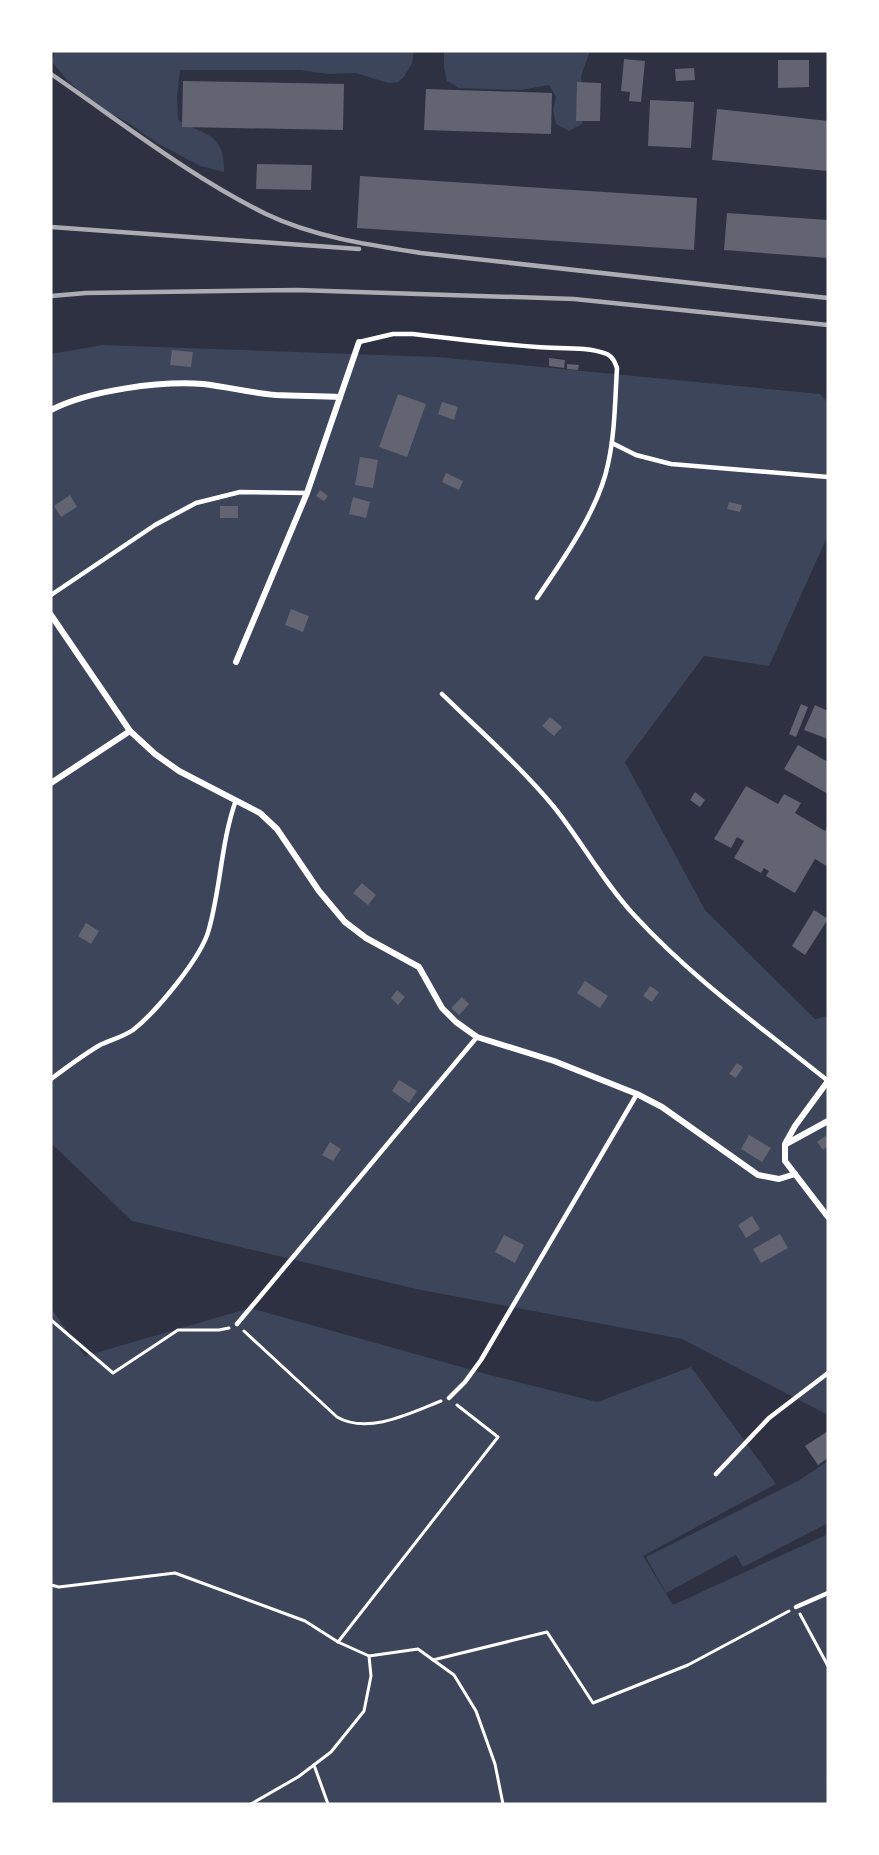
<svg xmlns="http://www.w3.org/2000/svg" width="879" height="1855" font-family="'Work Sans',sans-serif">
<style>
.green{fill:#3c4559}
.building{fill:#626471}
.lines{fill:none;stroke-linecap:round;stroke-linejoin:round}
.path{stroke:#fff;stroke-width:3}
.service{stroke:#fff;stroke-width:4.5}
.minor{stroke:#fff;stroke-width:6}
.rail{stroke:#abadb3;stroke-width:4.5}
</style>
<rect width="100%" height="100%" fill="#2d3142"/>
<g class="green">
<path d="M55 51H414L412 63 404 77 398 82 388 83 356 73 328 74 300 70H180L177 97 178 120C206 136 225 133 224 172L200 166 157 143 130 124 95 104 68 81 52 62Z"/>
<path d="M444 51H590L581 76 584 108 582 124 569 131 556 124 553 110 556 97 549 85 521 90 459 88 447 81 444 68Z"/>
<path d="M102 345 437 357 820 394 828 403V535L769 666 704 656 625 762 705 910 815 1019 828 1016V1415L682 1339 416 1289 132 1221 51 1143V354Z"/>
<path d="M51 1308 85 1356 250 1308 494 1376 597 1402 691 1367 776 1484 643 1556 673 1605 826 1535 828 1539V1761L826 1762 828 1804H51Z"/>
<path d="M828 1461V1523L743 1567 736 1555 666 1593 646 1557 798 1481Z"/>
</g>
<g class="building">
<path d="M624 59 645 61 641 102 629 101 630 92 621 91Z"/>
<path d="M778 60H809V87L778 88Z"/>
<path d="M694 68 695 80 676 81 675 69Z"/>
<path d="M183 81 344 84 343 130 182 127Z"/>
<path d="M577 82 601 83 600 121H576Z"/>
<path d="M426 89 552 93 551 134 424 130Z"/>
<path d="M650 100 694 102 691 148 648 146Z"/>
<path d="M717 109 828 121V171L712 160Z"/>
<path d="M257 164 312 165 311 190 256 189Z"/>
<path d="M360 176 697 198 694 250 357 228Z"/>
<path d="M727 213 828 220V258L724 250Z"/>
<path d="M172 350 193 352 191 367 170 365Z"/>
<path d="M549 358 565 360 564 368 549 366Z"/>
<path d="M567 364 579 365 578 370 567 369Z"/>
<path d="M398 394 426 404 407 457 379 447Z"/>
<path d="M442 402 458 407 454 420 438 414Z"/>
<path d="M360 457 378 460 373 488 355 485Z"/>
<path d="M446 473 463 481 459 490 442 482Z"/>
<path d="M320 490 328 496 324 501 316 496Z"/>
<path d="M70 495 77 507 61 517 54 506Z"/>
<path d="M353 497 370 502 366 518 349 514Z"/>
<path d="M729 502 742 505 740 512 727 509Z"/>
<rect x="220" y="506" width="18" height="12"/>
<path d="M291 609 309 616 303 632 285 625Z"/>
<path d="M801 704 808 707 796 737 789 734Z"/>
<path d="M815 705 828 711V739L804 730Z"/>
<path d="M550 717 562 727 554 736 542 726Z"/>
<path d="M798 745 828 762V794L784 769Z"/>
<path d="M746 786 778 804 784 794 801 803 795 813 825 831 828 826V867L815 859 795 893 766 876 769 871 764 868 761 873 734 858 744 841 737 837 731 848 714 839Z"/>
<path d="M695 792 705 800 700 807 690 800Z"/>
<path d="M362 883 376 895 368 905 353 893Z"/>
<path d="M814 910 828 919 805 955 792 946Z"/>
<path d="M86 923 99 931 91 944 78 936Z"/>
<path d="M585 981 608 996 600 1008 577 993Z"/>
<path d="M650 986 659 992 652 1002 643 996Z"/>
<path d="M397 990 405 997 398 1005 391 998Z"/>
<path d="M462 997 469 1004 459 1015 451 1008Z"/>
<path d="M737 1063 743 1067 736 1078 729 1074Z"/>
<path d="M399 1080 417 1091 409 1103 392 1091Z"/>
<path d="M828 1134V1146L823 1150 817 1142Z"/>
<path d="M749 1135 771 1148 762 1162 741 1149Z"/>
<path d="M330 1142 341 1149 333 1161 322 1155Z"/>
<path d="M752 1216 760 1229 746 1238 738 1225Z"/>
<path d="M780 1234 788 1248 761 1263 753 1249Z"/>
<path d="M504 1235 524 1245 515 1263 495 1252Z"/>
<path d="M828 1431V1458L818 1465 805 1446Z"/>
</g>
<g class="lines">
<g class="path">
<path d="M51 1320 113 1373 178 1330H219L229 1328"/>
<path d="M244 1331 337 1417C368 1435 411 1413 441 1401"/>
<path d="M51 1585 59 1587 175 1573 305 1621 338 1642 369 1656 418 1649 454 1675 476 1711 495 1764 503 1804"/>
<path d="M800 1614 828 1666"/>
<path d="M338 1642 498 1437 457 1405"/>
<path d="M433 1660 547 1632 593 1703 688 1665 789 1611"/>
<path d="M314 1765 328 1804"/>
<path d="M251 1804 298 1777 331 1752 364 1711 371 1676 369 1656"/>
</g>
<g class="service">
<path d="M359 342 393 334H413C454 339 496 344 537 347 559 349 586 346 607 354 613 357 615 362 617 368 615 400 615 433 608 464 599 509 563 560 537 598"/>
<path d="M612 443 636 455 671 464 828 477"/>
<path d="M51 595 155 525 196 503 240 492 307 493"/>
<path d="M442 694C480 731 520 766 554 807 582 842 604 883 635 916 692 978 762 1028 828 1081"/>
<path d="M51 1079C67 1067 83 1055 100 1045 110 1040 123 1037 133 1030 156 1012 202 957 209 929 221 886 221 842 236 800"/>
<path d="M237 1324 477 1037"/>
<path d="M449 1398 465 1382 481 1360 637 1094"/>
<path d="M716 1474 769 1418 828 1373"/>
<path d="M796 1607 828 1593"/>
</g>
<g class="minor">
<path d="M51 410C90 390 160 381 203 384 228 387 252 393 276 395 297 396 319 396 340 397"/>
<path d="M51 615 130 731 155 754 179 771 260 813 277 829 319 891 345 922 366 938 419 967 442 1008 456 1022 477 1037 554 1061 637 1094 662 1107 758 1175 779 1179 795 1174"/>
<path d="M236 662 307 493 359 342"/>
<path d="M51 783 130 731"/>
<path d="M828 1081 795 1126 785 1144V1161L828 1217"/>
<path d="M786 1144 828 1121"/>
</g>
<g class="rail">
<path d="M51 74C121 122 189 176 266 214 314 237 369 245 421 253L828 298"/>
<path d="M51 227 359 249"/>
<path d="M51 296 86 293 297 290 574 299 828 325"/>
</g>
</g>
<rect width="879" height="1855" fill="none" stroke="#ffffff" stroke-width="105"/>
</svg>
